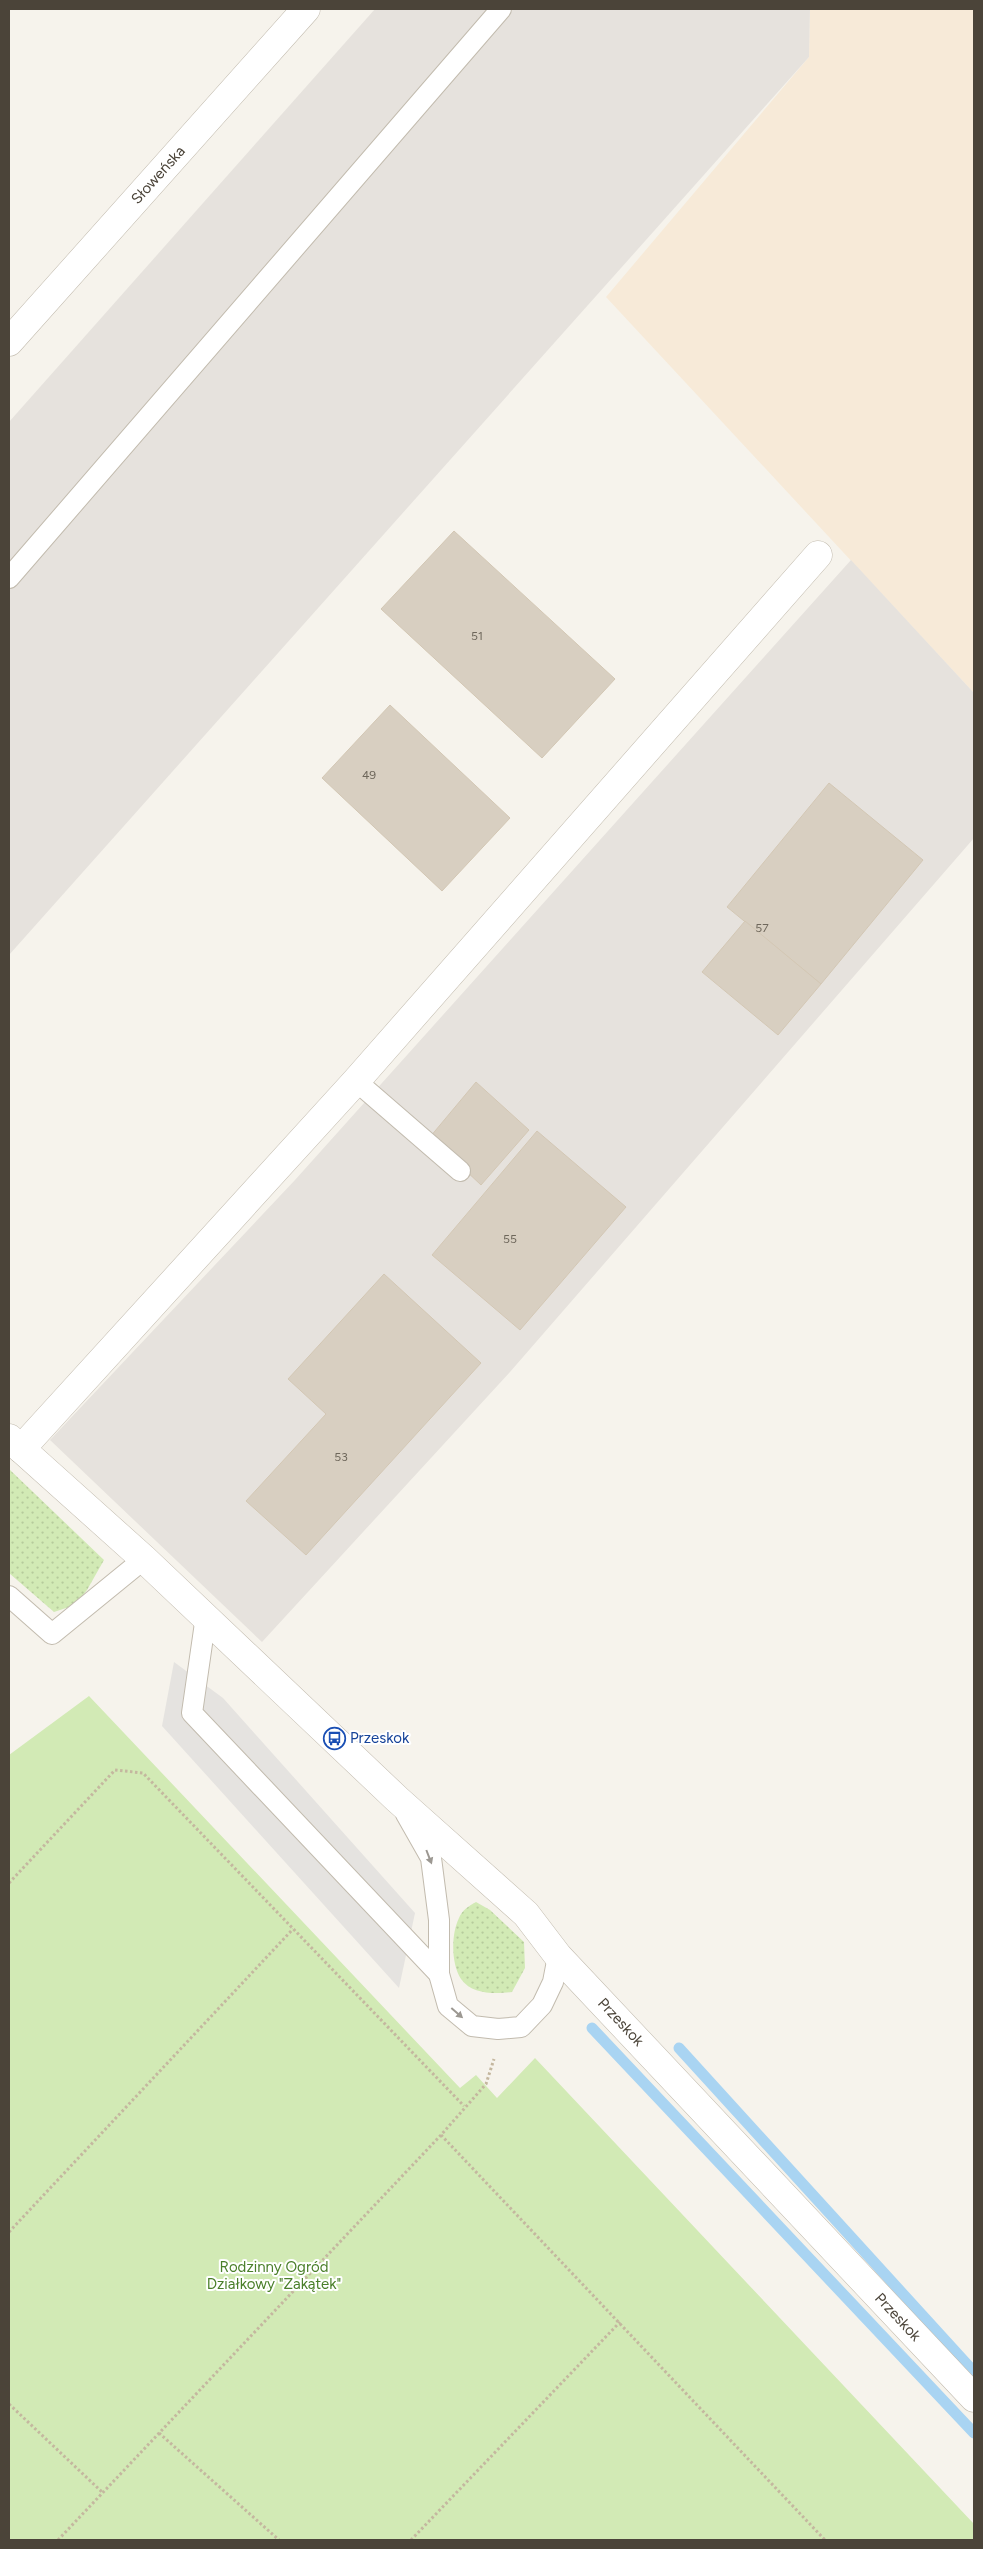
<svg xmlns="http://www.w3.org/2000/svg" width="983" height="2549" font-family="Figtree,sans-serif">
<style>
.commercial{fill:#f7ead8}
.industrial{fill:#e6e2dd}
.grass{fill:url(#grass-dots)}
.garden{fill:#d2eab5}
.parking{fill:#e5e3e0}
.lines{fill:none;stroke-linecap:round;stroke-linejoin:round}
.stream{stroke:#a9d4f2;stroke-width:11}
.building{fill:#d8cfc1;stroke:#d3c7b4}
.lane-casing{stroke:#c2bbae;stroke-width:22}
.street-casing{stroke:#c2bbae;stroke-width:29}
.path{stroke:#c4b79f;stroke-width:3;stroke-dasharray:2.5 2.5;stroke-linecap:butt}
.lane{stroke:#fff;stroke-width:20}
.street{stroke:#fff;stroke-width:28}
.oneway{fill:#9c9892}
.labels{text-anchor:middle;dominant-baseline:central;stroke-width:4;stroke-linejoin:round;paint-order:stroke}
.number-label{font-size:12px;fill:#6e675b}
.street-label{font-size:15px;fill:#4b4439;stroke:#fff}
.transit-label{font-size:15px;fill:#164399;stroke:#fff;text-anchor:start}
.park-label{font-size:15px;fill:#4a7f2a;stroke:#fff}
</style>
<defs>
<pattern id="grass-dots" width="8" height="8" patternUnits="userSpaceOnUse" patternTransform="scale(1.25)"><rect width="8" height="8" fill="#d2eab5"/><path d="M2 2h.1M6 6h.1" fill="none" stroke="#b6ca9c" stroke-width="1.8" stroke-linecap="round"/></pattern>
</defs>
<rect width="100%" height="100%" fill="#f6f3ec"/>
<path class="commercial" d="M810 9H974V693L606 297 809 57Z"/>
<g class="industrial">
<path d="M375 9H810L809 57 9 955V422Z"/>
<path d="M851 560 974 693V838L510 1372 262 1642 50 1440 295 1180Z"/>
</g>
<g class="grass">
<path d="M9 1469 104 1560 87 1590 75 1605 54 1612 9 1573Z"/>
<path d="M476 1902 490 1910 524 1942 525 1968 512 1992C496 1994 472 1995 461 1979 451 1964 451 1934 459 1918 462 1910 469 1906 476 1902Z"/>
</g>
<path class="garden" d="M89 1696 460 2088 476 2075 497 2098 535 2058 974 2524V2540H9V1755Z"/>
<path class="parking" d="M174 1662 223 1698 415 1913 399 1988 162 1726Z"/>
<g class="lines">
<g class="stream">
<path d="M592 2028 974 2433"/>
<path d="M679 2048 974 2372"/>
</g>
</g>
<g class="building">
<path d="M454 531 615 679 542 758 381 609Z"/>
<path d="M390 705 510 818 442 891 322 778Z"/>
<path d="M829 783 923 860 821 984 727 907Z"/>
<path d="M745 921 821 984 778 1035 702 972Z"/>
<path d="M476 1082 529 1130 481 1185 430 1137Z"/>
<path d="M537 1131 626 1207 520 1330 432 1255Z"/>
<path d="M384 1274 481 1363 306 1555 246 1501 326 1414 288 1379Z"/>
</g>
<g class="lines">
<defs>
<g id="lane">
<path d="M9 578 501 9"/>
<path d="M356 1081 460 1171"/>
<path d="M9 1596 52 1634 144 1559"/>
<path d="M206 1616 192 1713 439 1974"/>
<path d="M406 1814 431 1858 439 1920V1974L448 2006 472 2026 498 2029 521 2027 542 2005 553 1982 558 1956"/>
</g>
<g id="street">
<path d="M9 342 306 9"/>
<path d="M9 1438 144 1559 397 1799 526 1914 558 1956 974 2398"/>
<path d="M21 1449 356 1081 818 555"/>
</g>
</defs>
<use href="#lane" class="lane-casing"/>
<use href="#street" class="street-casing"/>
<g class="path">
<path d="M9 1883 115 1770 143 1773 464 2106"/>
<path d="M441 2135 825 2540"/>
<path d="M9 2232 293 1929"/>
<path d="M9 2404 102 2492"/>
<path d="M159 2433 279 2540"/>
<path d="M58 2540 441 2135 486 2084 494 2059"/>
<path d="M411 2540 620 2322"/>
</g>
<use href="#lane" class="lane"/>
<use href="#street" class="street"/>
</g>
<defs><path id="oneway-solid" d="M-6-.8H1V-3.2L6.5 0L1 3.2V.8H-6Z" transform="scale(1.25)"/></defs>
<g class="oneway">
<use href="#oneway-solid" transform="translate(429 1857) rotate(69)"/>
<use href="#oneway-solid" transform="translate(457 2013) rotate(41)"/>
</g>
<defs>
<symbol id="bus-ring" viewBox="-11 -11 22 22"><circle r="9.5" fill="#fff" stroke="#1a4fb4" stroke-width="1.5"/><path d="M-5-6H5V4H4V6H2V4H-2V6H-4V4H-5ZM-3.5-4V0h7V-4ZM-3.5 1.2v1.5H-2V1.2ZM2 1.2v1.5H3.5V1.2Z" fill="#1a4fb4"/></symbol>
</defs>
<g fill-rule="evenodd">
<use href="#bus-ring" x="322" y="1726" width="25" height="25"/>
</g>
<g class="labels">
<g class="number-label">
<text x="477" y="636">51</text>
<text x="369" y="775">49</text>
<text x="762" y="928">57</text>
<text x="510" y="1239">55</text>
<text x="341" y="1457">53</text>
</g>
<g class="street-label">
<text transform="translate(158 175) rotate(-48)">Słoweńska</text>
<text transform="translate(621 2022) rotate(47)">Przeskok</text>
<text transform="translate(898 2317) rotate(47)">Przeskok</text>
</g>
<g class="transit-label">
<text x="350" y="1738">Przeskok</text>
</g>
<g class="park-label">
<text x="274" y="2267">Rodzinny Ogród<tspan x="274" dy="17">Działkowy "Zakątek"</tspan></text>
</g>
</g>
<rect width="983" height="2549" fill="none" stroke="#4b4439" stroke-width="20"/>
</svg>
